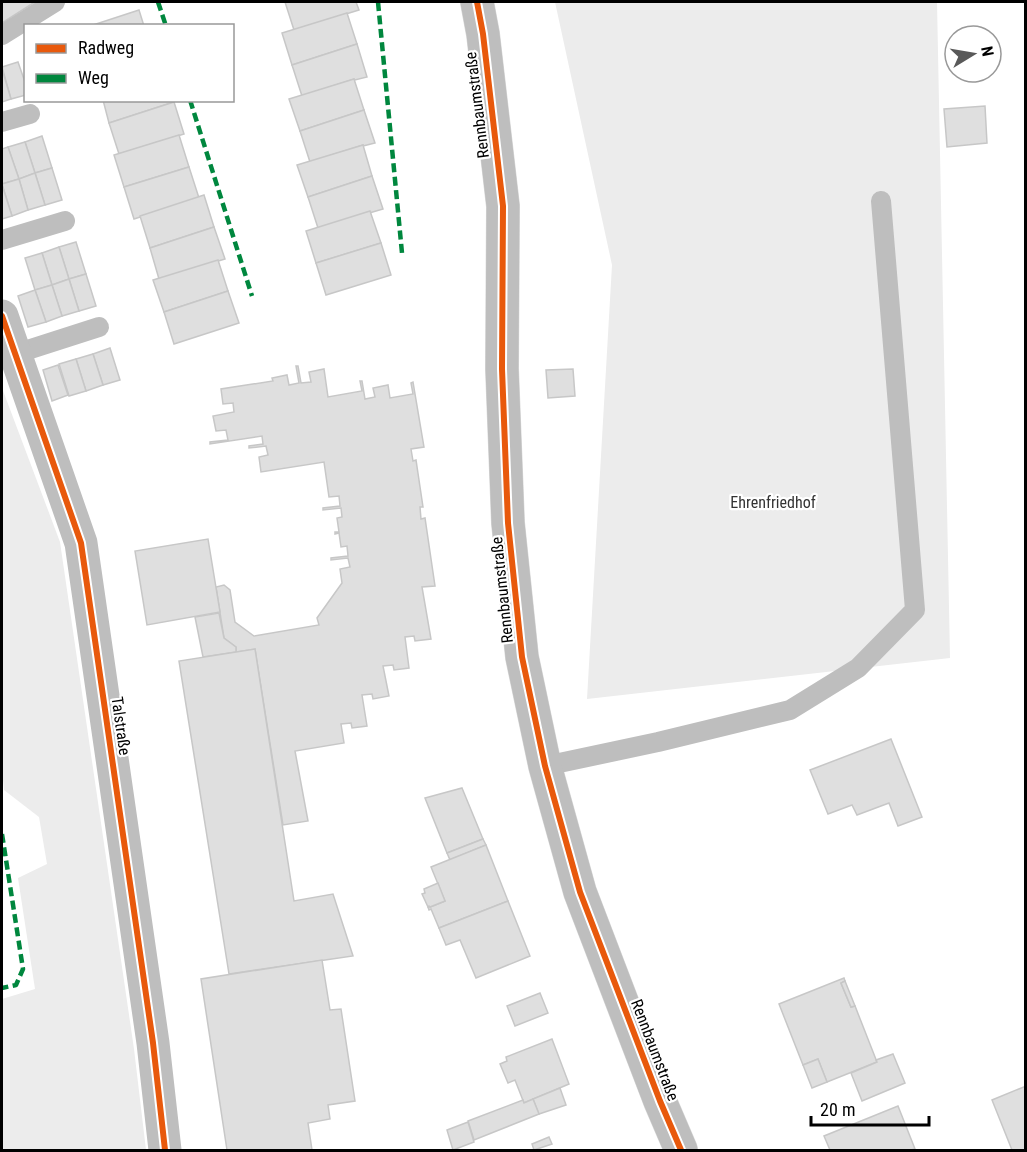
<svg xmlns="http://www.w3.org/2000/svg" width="1027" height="1152" font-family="'Roboto Condensed',sans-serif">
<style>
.green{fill:#ececec}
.building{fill:#dfdfdf;stroke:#c7c7c7;stroke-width:1.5}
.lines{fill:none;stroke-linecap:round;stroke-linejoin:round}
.primary-casing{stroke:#dbdbdb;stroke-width:34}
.lane{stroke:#bebebe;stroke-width:20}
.street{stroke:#bebebe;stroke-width:33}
.primary{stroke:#bebebe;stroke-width:33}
.quiet{stroke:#00873e;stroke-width:4.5;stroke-dasharray:9 4.5;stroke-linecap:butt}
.cycleway-casing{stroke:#fff;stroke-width:10}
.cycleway{stroke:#e8590c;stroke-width:6}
.labels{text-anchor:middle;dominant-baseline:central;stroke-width:4.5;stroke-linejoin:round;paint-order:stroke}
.street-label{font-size:16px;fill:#000;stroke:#fff}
.park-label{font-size:16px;fill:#333;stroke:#fff}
</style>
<rect width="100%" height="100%" fill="#fff"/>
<g class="green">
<path d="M555 2H937L950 658 587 699 612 265Z"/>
<path d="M2 388 60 542 134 1049 146 1150H2V999L35 989 18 878 47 864 39 817 4 790 2 770Z"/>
</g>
<g class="building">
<path d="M2 2H35L2 23Z"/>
<path d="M285 2H356L359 10 294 30Z"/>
<path d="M139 10 144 26H90Z"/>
<path d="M347 13 357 44 292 65 282 33Z"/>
<path d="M357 44 367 77 355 80 354 79 302 96 292 65Z"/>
<path d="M18 62 26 85V95L11 99 2 67Z"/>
<path d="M2 69 11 99 2 102Z"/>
<path d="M354 79 364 110 300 131 289 99Z"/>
<path d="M103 100H174V102L109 123Z"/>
<path d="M174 102 184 134 119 154 109 123Z"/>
<path d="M985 106 987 143 947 147 944 109Z"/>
<path d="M364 110 375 143 363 146V145L310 162 300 131Z"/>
<path d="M179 135 189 167 124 187 114 155Z"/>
<path d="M42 136 52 168 35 173 25 142Z"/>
<path d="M25 142 35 173 19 179 8 147Z"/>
<path d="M363 145 372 176 308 197 297 165Z"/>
<path d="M8 147 19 179 2 184V149Z"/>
<path d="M189 167 199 198 134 219 124 187Z"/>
<path d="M52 168 62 200 45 205 35 173Z"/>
<path d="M35 173 45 205 28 210 19 179Z"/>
<path d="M372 176 383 209 318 228 308 197Z"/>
<path d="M19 179 28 210 12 216 2 184Z"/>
<path d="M2 185 12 216 2 219Z"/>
<path d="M204 195 214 227 150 248 140 216Z"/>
<path d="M370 211 381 243 316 263 306 231Z"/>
<path d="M214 227 225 259 159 279 150 248Z"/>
<path d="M76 242 86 274 69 279 59 247Z"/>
<path d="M381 243 391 275 326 295 316 263Z"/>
<path d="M59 247 69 279 52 285 42 253Z"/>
<path d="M42 253 52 285 35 290 25 258Z"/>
<path d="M218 260 228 291 164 312 153 280Z"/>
<path d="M86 274 96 306 79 311 69 279Z"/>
<path d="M69 279 79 311 62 316 52 285Z"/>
<path d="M52 285 62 316 46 322 35 290Z"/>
<path d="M35 290 46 322 28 327 18 296Z"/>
<path d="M228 291 239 323 174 344 164 312Z"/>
<path d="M110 348 120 380 103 385 93 354Z"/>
<path d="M93 354 103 385 86 391 76 359Z"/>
<path d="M76 359 86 391 69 396 59 364Z"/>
<path d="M58 365 68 395 52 401 43 370Z"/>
<path d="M296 366H298L301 383 311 382 309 372 324 369 328 397 362 391 360 381H362L365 399 375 397 373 388 388 385 390 398 413 394 411 383 413 382 424 447 411 449 413 461 416 460 423 507H420L421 519 425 518 435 586 422 587 431 639 415 641 414 636 405 637 409 668 394 670 393 665 383 666 389 696 373 699 372 694 362 695 367 726 352 728 351 723 341 724 344 743 295 751 308 821 283 825 255 649 236 652V647L224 638 216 587 224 585 230 590 235 622 254 636 319 625 317 618 342 583 340 569 350 567 348 558 331 560V558L348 556 347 546 341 547 339 533 335 534V532H339L337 518 342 517 341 508 323 510V508L340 506 339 496 329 497 324 462 261 472 259 457 268 455 266 446 249 448V446L263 444 262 436 210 444V442L228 440 226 430 216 431 213 416 234 412 233 403 223 404 221 389 273 381 272 378 287 375 289 385 299 383Z"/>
<path d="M573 369 575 396 548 398 546 370Z"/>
<path d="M208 539 220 612 147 625 135 551Z"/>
<path d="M219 613 224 638 236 647V652L203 657 195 617Z"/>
<path d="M255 649 294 901 333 894 353 956 229 974 179 661Z"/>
<path d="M891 739 922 817 898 826 889 803 857 815 852 805 828 814 810 770Z"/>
<path d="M462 788 483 839 447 853 425 798Z"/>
<path d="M483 839 486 845 450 860 447 853Z"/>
<path d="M486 845 508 901 439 928 431 909 429 910 428 907 429 906 430 907 445 901 431 867Z"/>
<path d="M438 883 445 901 430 907 429 906 428 907 422 894 425 893 424 889Z"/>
<path d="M508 901 530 956 476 978 460 940 446 945 439 928Z"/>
<path d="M322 960 330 1010 341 1009 355 1101 328 1105 330 1119 308 1123 312 1150H227L201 979Z"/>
<path d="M844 978 845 981 841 983 851 1007 855 1006 877 1062 827 1082 818 1059 803 1065 779 1004Z"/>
<path d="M845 981 855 1006 851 1007 841 983Z"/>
<path d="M540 993 548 1013 515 1026 507 1006Z"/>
<path d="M552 1039 569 1084 524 1103 515 1080 508 1083 500 1064 507 1061 506 1057Z"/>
<path d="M893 1054 905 1083 862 1101 851 1073 877 1062 876 1060Z"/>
<path d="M818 1059 827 1082 812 1088 803 1065Z"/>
<path d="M1026 1086V1150H1012L992 1100Z"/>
<path d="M560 1088 566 1105 539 1114 533 1099Z"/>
<path d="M533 1099 539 1114 474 1140 468 1121 523 1100 524 1103Z"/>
<path d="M898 1106 915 1149 911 1150H830L824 1136Z"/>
<path d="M468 1122 474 1142 453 1150 447 1130Z"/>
<path d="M549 1137 552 1144 534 1150 532 1144Z"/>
</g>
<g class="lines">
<defs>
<path id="primary" d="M477 2 483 34 503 206 502 369 508 523 522 657 545 766 580 892 660 1101 681 1150"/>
</defs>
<use href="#primary" class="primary-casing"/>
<g class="lane">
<path d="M2 35 55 2"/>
<path d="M2 122 30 114"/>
<path d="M2 240 65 221"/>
<path d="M15 354 99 327"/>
<path d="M545 766 658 742 790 710 858 668 915 610 881 201"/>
</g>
<path class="street" d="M2 316 81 543 153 1043 165 1150"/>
<use href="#primary" class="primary"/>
<g class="quiet">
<path d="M158 2 166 26"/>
<path d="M378 2 402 253"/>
<path d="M190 100 252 296"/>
<path d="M2 834 23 969 16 985 2 988"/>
</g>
<defs>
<g id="cycleway">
<path d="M477 2 483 34 503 206 502 369 508 523 522 657 545 766 580 892 660 1101 681 1150"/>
<path d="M2 316 81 543 153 1043 165 1150"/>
</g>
</defs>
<use href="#cycleway" class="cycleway-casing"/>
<use href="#cycleway" class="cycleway"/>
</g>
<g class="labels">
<g class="street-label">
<text transform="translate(477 105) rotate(-97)">Rennbaumstraße</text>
<text transform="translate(502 590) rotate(-96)">Rennbaumstraße</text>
<text transform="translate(121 726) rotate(82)">Talstraße</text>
<text transform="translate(655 1050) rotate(69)">Rennbaumstraße</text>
</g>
<g class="park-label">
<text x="773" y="502">Ehrenfriedhof</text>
</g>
</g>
<rect width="1027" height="1152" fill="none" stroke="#000000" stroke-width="6"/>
<rect x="24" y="24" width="210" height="78" fill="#ffffff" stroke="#999999" stroke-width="1.5"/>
<rect x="36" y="44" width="30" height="9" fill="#e8590c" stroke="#999999" stroke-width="1.5"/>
<text x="78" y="54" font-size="18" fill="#000000">Radweg</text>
<rect x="36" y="74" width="30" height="9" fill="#00873e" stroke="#999999" stroke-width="1.5"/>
<text x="78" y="84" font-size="18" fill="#000000">Weg</text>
<g transform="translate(973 54) rotate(79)"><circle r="28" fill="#ffffff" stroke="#999999" stroke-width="1.5"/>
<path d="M0-4.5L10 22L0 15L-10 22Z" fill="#595959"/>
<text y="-9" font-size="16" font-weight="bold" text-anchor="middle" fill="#000000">N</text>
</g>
<path d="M811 1116v9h118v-9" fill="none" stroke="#000000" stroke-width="3"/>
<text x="820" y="1116" font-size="18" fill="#000000" stroke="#ffffff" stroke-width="4.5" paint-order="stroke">20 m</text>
</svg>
